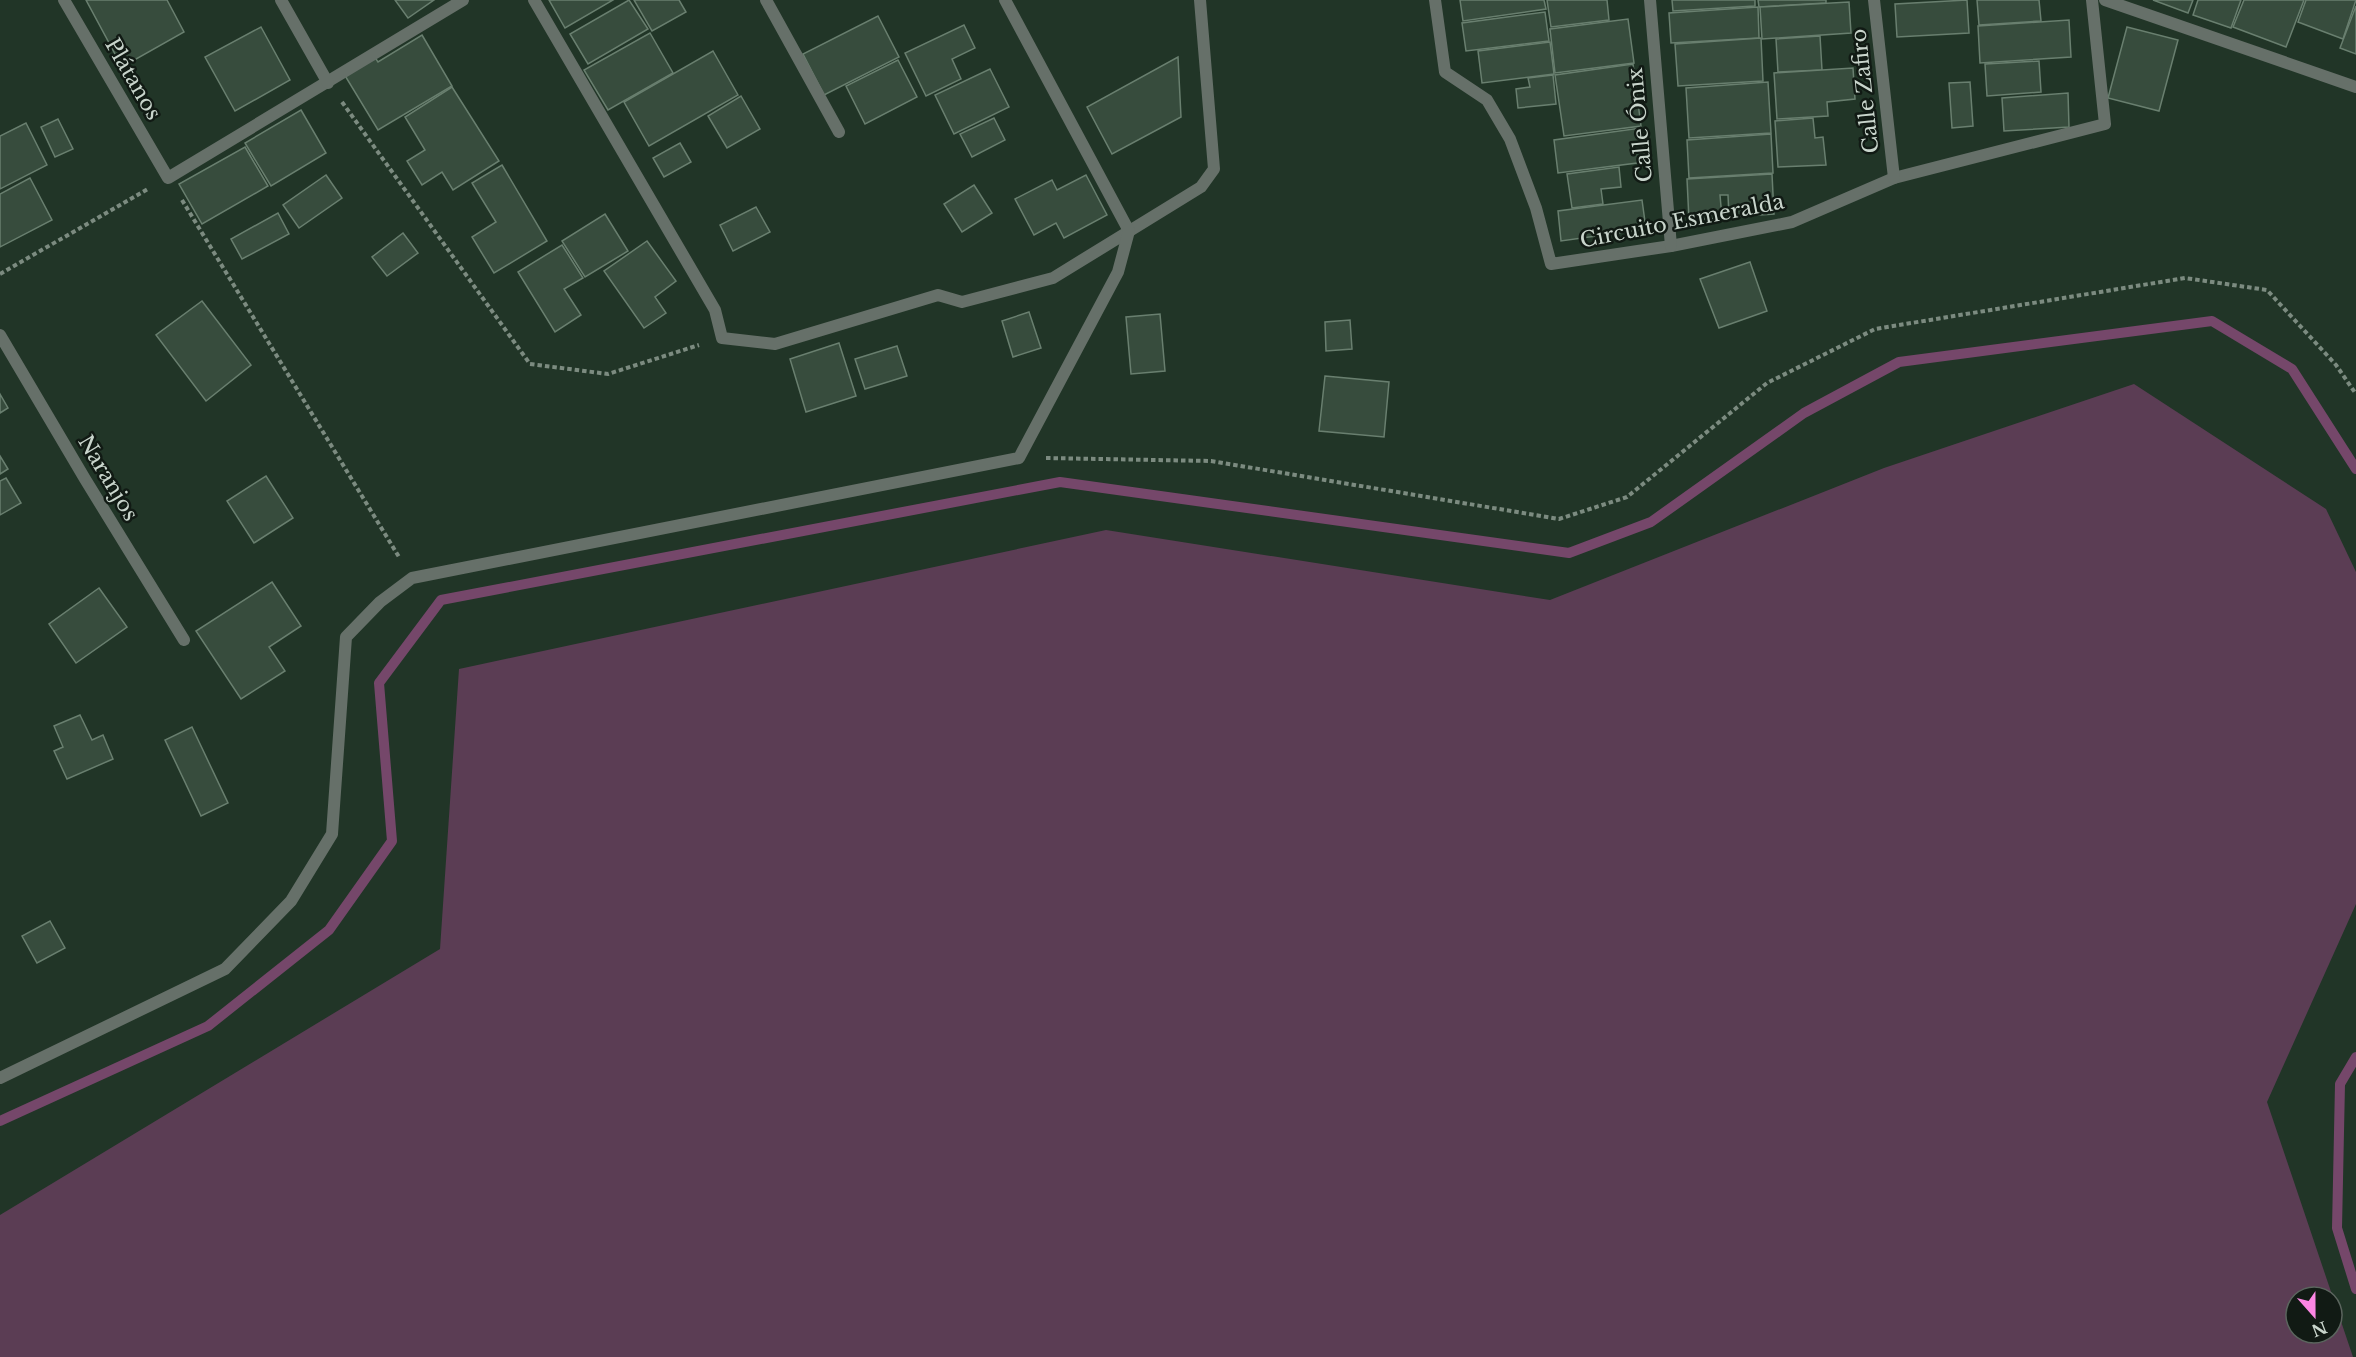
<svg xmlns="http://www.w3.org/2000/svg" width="2356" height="1357" font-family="'Libre Baskerville',serif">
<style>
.green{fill:#5b3d54;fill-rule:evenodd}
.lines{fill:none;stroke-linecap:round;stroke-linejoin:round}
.stream{stroke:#75476a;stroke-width:10}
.building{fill:#374c3d;stroke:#697f6f;stroke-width:1.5}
.path{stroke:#7c8b80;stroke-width:4;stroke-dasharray:4.5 3;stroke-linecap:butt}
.street{stroke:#667069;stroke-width:12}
.labels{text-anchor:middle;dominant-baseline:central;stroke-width:5;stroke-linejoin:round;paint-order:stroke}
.street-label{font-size:21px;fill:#c9d5cc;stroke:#111a14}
</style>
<rect width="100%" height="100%" fill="#213527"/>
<path class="green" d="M2134 384 2326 509 2356 572V904L2267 1102 2353 1357H0V1215L440 949 459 669 1106 530 1550 600 1884 468ZM2296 1297H2332V1333H2296Z"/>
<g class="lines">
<g class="stream">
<path d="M2356 1057 2340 1084 2337 1228 2356 1289"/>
<path d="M0 1121 208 1026 329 930 392 841 379 683 441 600 1060 482 1569 553 1651 522 1804 413 1899 362 2212 321 2292 369 2356 469"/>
</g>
</g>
<g class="building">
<path d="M86 0H167L184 32 122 67Z"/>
<path d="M395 0H434L408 18Z"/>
<path d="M549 0H613L565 28Z"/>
<path d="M629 0 648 29 588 64 570 34Z"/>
<path d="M634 0H679L686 12 652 31Z"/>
<path d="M1460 0H1544L1546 9 1463 21Z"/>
<path d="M1547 0H1607L1609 20 1551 27Z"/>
<path d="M1672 0H1755V6L1673 11Z"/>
<path d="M1758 0H1826V3L1759 7Z"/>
<path d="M1967 0 1969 33 1897 37 1895 4Z"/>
<path d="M1977 0H2039L2041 21 1979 25Z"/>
<path d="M2153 0H2193L2188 13Z"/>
<path d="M2198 0H2241L2231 28 2193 15Z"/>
<path d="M2244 0H2304L2286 47 2233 27Z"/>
<path d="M2306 0H2356L2343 39 2298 22Z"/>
<path d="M1849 2 1851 33 1762 39 1760 7Z"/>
<path d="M2356 6V54L2340 48Z"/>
<path d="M1758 7 1759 38 1671 43 1669 13Z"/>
<path d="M1545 12 1549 41 1466 51 1462 23Z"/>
<path d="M878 16 899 57 824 95 803 54Z"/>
<path d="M1628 19 1634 63 1555 73 1550 29Z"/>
<path d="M2069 20 2071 57 1980 63 1978 26Z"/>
<path d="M964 25 975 48 952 59 961 79 926 96 905 53Z"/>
<path d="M261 27 290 80 235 111 205 57Z"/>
<path d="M2127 27 2178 40 2159 111 2108 98Z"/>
<path d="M650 33 673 73 608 110 584 70Z"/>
<path d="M422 35 452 86 378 130 344 74 374 56 378 62Z"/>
<path d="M1820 36 1822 70 1778 72 1776 39Z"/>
<path d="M1761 38 1763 81 1678 86 1675 44Z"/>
<path d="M1550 42 1554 74 1482 83 1478 51Z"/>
<path d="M713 51 738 95 649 146 624 102Z"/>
<path d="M1178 57 1181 117 1112 154 1087 107Z"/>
<path d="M898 60 917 97 865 124 846 86Z"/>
<path d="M2039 61 2041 92 1987 96 1985 64Z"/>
<path d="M1633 64 1641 126 1564 136 1555 75Z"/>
<path d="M1853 68 1855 99 1827 102 1828 116 1777 119 1774 73Z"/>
<path d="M990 69 1009 107 954 134 935 95Z"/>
<path d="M1553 75 1556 104 1518 108 1516 89 1530 87 1528 78Z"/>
<path d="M1768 82 1771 133 1689 138 1686 88Z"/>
<path d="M1970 82 1973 126 1952 128 1949 83Z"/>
<path d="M452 87 499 161 453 190 442 172 422 185 407 161 425 150 405 117Z"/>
<path d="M2068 93 2069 127 2004 131 2002 98Z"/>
<path d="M741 96 760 129 727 148 708 116Z"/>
<path d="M301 110 326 153 271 186 245 143Z"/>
<path d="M994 118 1005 140 972 157 960 134Z"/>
<path d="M1813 118 1815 138 1823 137 1826 165 1778 167 1775 121Z"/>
<path d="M58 119 73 149 55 157 41 127Z"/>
<path d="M26 123 47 165 0 189V136Z"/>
<path d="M1641 128 1645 162 1558 173 1554 140Z"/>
<path d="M1771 134 1773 173 1689 178 1687 140Z"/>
<path d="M680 143 691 162 664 177 653 158Z"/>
<path d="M245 147 268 186 202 224 179 184Z"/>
<path d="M502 165 547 241 494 273 472 237 496 222 472 183Z"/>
<path d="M1619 167 1621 187 1601 189 1603 204 1572 208 1567 174Z"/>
<path d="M1772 174 1774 214 1729 217 1728 195H1720L1722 218 1689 220 1687 179Z"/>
<path d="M326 175 342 198 299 228 283 205Z"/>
<path d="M1086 175 1107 215 1064 238 1056 223 1034 235 1015 199 1052 180 1057 190Z"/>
<path d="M30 178 52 220 0 247V194Z"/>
<path d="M974 185 992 213 962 232 944 204Z"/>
<path d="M1642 200 1646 229 1561 241 1558 211Z"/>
<path d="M756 207 770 232 733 251 720 225Z"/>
<path d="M278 213 289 234 242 259 231 239Z"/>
<path d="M605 214 628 251 585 277 562 241Z"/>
<path d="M403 233 418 253 387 276 372 257Z"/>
<path d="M647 241 676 281 655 297 666 313 644 328 604 271Z"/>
<path d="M562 245 583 278 564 289 581 315 555 332 518 272Z"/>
<path d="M1750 262 1767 311 1719 328 1700 279Z"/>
<path d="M202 301 251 365 206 401 156 335Z"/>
<path d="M1029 312 1041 348 1013 357 1002 321Z"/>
<path d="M1160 314 1165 371 1131 374 1126 317Z"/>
<path d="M1350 320 1352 349 1326 351 1325 322Z"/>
<path d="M839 343 856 396 806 412 790 359Z"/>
<path d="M897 346 907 376 865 389 855 359Z"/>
<path d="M1325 376 1389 382 1384 437 1319 431Z"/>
<path d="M0 394 8 408 0 413Z"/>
<path d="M0 456 8 469 0 474Z"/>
<path d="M266 476 293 518 254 543 227 501Z"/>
<path d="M6 478 21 503 0 515V481Z"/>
<path d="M272 582 301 626 269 647 285 671 241 699 196 631Z"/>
<path d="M99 588 127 627 76 663 49 624Z"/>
<path d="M80 715 92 740 103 735 113 759 67 779 54 751 63 747 54 726Z"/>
<path d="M192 727 228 803 201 816 165 740Z"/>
<path d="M50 921 65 948 37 963 22 936Z"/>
</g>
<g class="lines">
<g class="path">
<path d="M342 102 530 364 608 374 699 345"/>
<path d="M182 200 399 557"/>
<path d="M0 274 148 189"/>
<path d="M1046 458 1211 461 1559 519 1627 497 1767 383 1875 329 2185 278 2267 290 2336 365 2356 394"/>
</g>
<g class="street">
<path d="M64 0 168 178 463 0"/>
<path d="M281 0 328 83"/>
<path d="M534 0 715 310 722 338 775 344 938 295 962 302 1053 278 1201 187 1214 169 1200 0"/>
<path d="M766 0 839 132"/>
<path d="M1435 0 1445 72 1487 100 1510 139 1536 208 1551 264 1671 246 1792 222 1894 178 2105 124 2092 0"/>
<path d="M1650 0 1671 246"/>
<path d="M1874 0 1894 178"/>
<path d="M2105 0 2356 87"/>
<path d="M0 335 85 479 184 640"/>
<path d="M0 1078 225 969 291 901 332 834 346 637 380 602 412 578 1019 458 1118 272 1129 231 1005 0"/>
</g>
</g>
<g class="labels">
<g class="street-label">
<text transform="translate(133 79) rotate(60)">Plátanos</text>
<text transform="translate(1865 91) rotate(-96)">Calle Zafiro</text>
<text transform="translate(1640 125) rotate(-95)">Calle Ónix</text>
<text transform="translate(1682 221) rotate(-11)">Circuito Esmeralda</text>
<text transform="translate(108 478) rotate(59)">Naranjos</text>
</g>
</g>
<g transform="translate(2314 1315) rotate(159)"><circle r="28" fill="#111a14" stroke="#5b655e" stroke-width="1.5"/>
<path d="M0-4.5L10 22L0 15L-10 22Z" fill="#fc86e3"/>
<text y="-9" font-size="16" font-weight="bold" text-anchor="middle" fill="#c9d5cc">N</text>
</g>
</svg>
